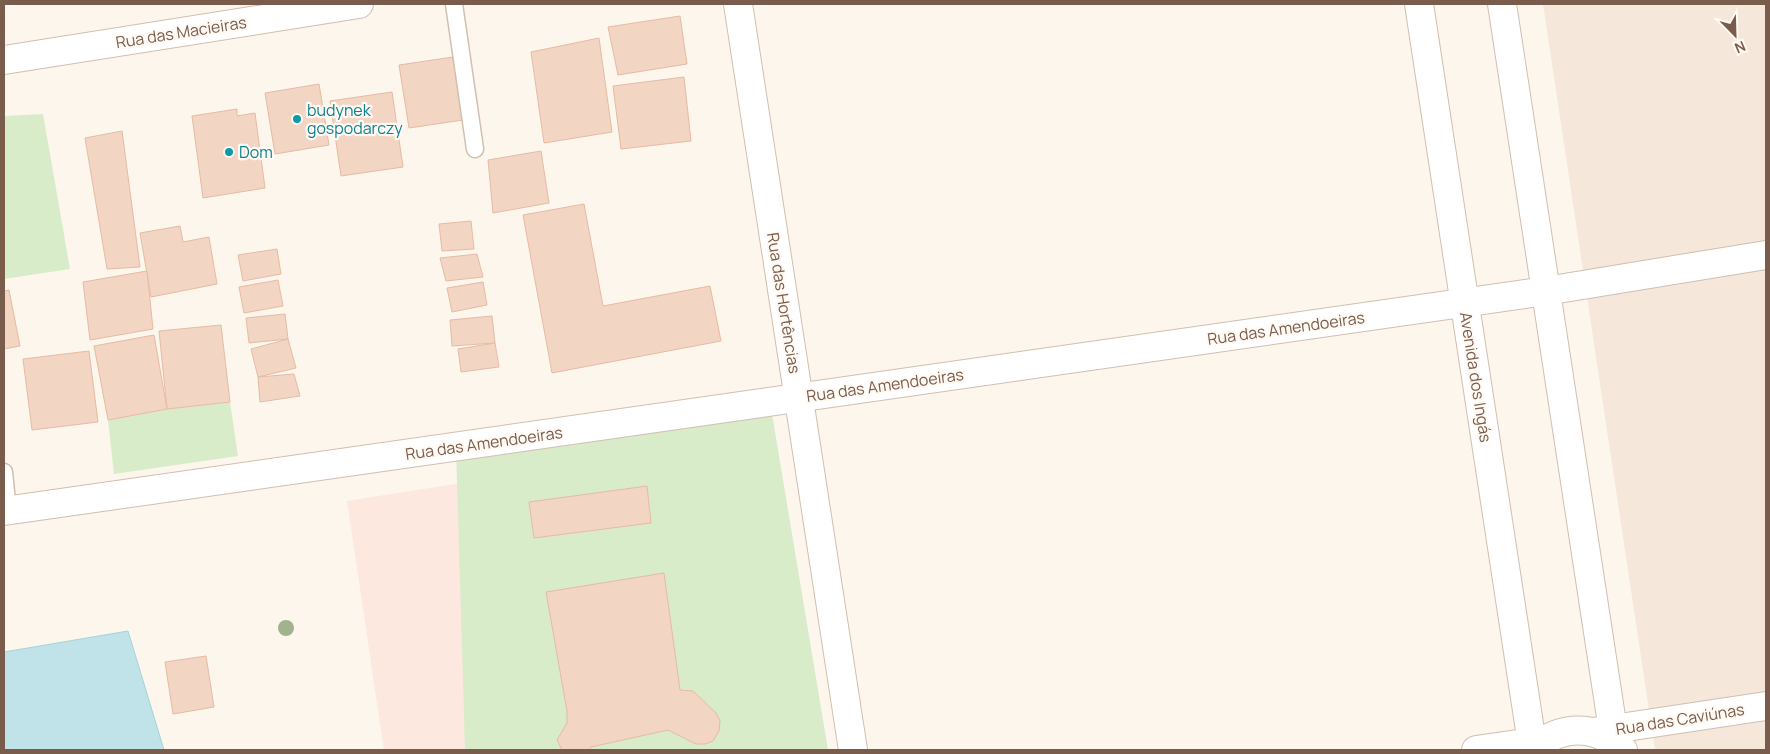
<svg xmlns="http://www.w3.org/2000/svg" width="1770" height="754" font-family="Manrope,sans-serif">
<style>
.residential{fill:#f5e8da}
.commercial{fill:#fde8e0}
.green{fill:#d8ecc9}
.water{fill:#bfe3e8;stroke:#a5d3da}
.building{fill:#f3d5c3;stroke:#e6bba3}
.lines{fill:none;stroke-linecap:round;stroke-linejoin:round}
.service-casing{stroke:#d1beb0;stroke-width:19}
.minor-casing{stroke:#d1beb0;stroke-width:30}
.tertiary-casing{stroke:#d1beb0;stroke-width:30}
.service{stroke:#fff;stroke-width:16}
.minor{stroke:#fff;stroke-width:28}
.tertiary{stroke:#fff;stroke-width:28}
.tree{fill:#a0b28e}
.culture-dot{fill:#0f9aa8;stroke:#fffaf3;stroke-width:2}
.labels{text-anchor:middle;dominant-baseline:central;stroke-width:4.5;stroke-linejoin:round;paint-order:stroke}
.street-label{font-size:16px;fill:#7a5c4d;stroke:#fffaf3}
.culture-label{font-size:16px;fill:#0d838f;stroke:#fffaf3;text-anchor:start}
</style>
<rect width="100%" height="100%" fill="#fdf6ec"/>
<path class="residential" d="M1543 4H1766V750H1655Z"/>
<path class="commercial" d="M461 483 466 750H384L347 501Z"/>
<g class="green">
<path d="M43 114 70 269 4 279V116Z"/>
<path d="M769 396 828 750H465L456 448Z"/>
<path d="M230 402 238 456 114 474 108 420 167 409Z"/>
</g>
<path class="water" d="M128 631 164 750H4V652Z"/>
<g class="building">
<path d="M680 16 687 64 618 75 608 27Z"/>
<path d="M599 38 612 132 544 143 531 52Z"/>
<path d="M453 57 463 120 409 128 399 65Z"/>
<path d="M684 77 691 141 621 149 613 86Z"/>
<path d="M319 84 329 145 275 154 265 93Z"/>
<path d="M392 92 403 167 341 176 330 101Z"/>
<path d="M237 109V116L255 113 265 188 203 198 192 116Z"/>
<path d="M122 131 140 267 107 269 85 138Z"/>
<path d="M541 151 549 203 493 213 488 160Z"/>
<path d="M584 204 603 306 710 286 721 341 552 373 523 215Z"/>
<path d="M471 221 474 249 442 251 439 224Z"/>
<path d="M180 226 183 242 209 237 217 284 151 297 140 233Z"/>
<path d="M277 249 281 274 243 281 238 255Z"/>
<path d="M477 254 483 277 446 281 440 258Z"/>
<path d="M147 271 153 329 90 340 83 282Z"/>
<path d="M278 280 283 306 244 313 239 287Z"/>
<path d="M483 282 487 305 452 312 447 288Z"/>
<path d="M9 290 20 346 4 349V291Z"/>
<path d="M285 314 288 339 249 343 246 318Z"/>
<path d="M492 316 495 343 452 346 450 320Z"/>
<path d="M221 325 230 402 167 409 159 331Z"/>
<path d="M154 335 167 409 108 420 94 346Z"/>
<path d="M288 339 296 368 258 377 251 349Z"/>
<path d="M495 343 499 367 461 372 458 349Z"/>
<path d="M89 351 98 422 32 430 23 359Z"/>
<path d="M294 374 300 396 260 402 258 377Z"/>
<path d="M647 486 651 523 534 538 529 502Z"/>
<path d="M664 573 680 690 693 691 716 713 720 721 719 731 713 741 705 744H696L668 730 591 747 589 750H562L557 740 567 723V711L546 592Z"/>
<path d="M206 656 214 707 173 714 165 662Z"/>
</g>
<g class="lines">
<defs>
<g id="service">
<path d="M454 4 475 149"/>
<path d="M4 472 8 511"/>
</g>
<g id="minor">
<path d="M738 4 853 750"/>
<path d="M4 60 359 4"/>
<path d="M4 511 1546 291 1766 255"/>
<path d="M1593 732 1766 706"/>
</g>
<g id="tertiary">
<path d="M1419 4 1533 750"/>
<path d="M1502 4 1615 743"/>
<path d="M1476 750 1546 740"/>
<path d="M1533 750C1559 724 1597 724 1623 750"/>
</g>
</defs>
<use href="#service" class="service-casing"/>
<use href="#minor" class="minor-casing"/>
<use href="#tertiary" class="tertiary-casing"/>
<use href="#service" class="service"/>
<use href="#minor" class="minor"/>
<use href="#tertiary" class="tertiary"/>
</g>
<circle class="tree" cx="286" cy="628" r="8"/>
<g class="culture-dot">
<circle cx="297" cy="119" r="5"/>
<circle cx="229" cy="152" r="5"/>
</g>
<g class="labels">
<g class="street-label">
<text transform="translate(181 32) rotate(-9)">Rua das Macieiras</text>
<text transform="translate(784 303) rotate(81)">Rua das Hortências</text>
<text transform="translate(1286 328) rotate(-8)">Rua das Amendoeiras</text>
<text transform="translate(1476 377) rotate(81)">Avenida dos Ingás</text>
<text transform="translate(885 385) rotate(-8)">Rua das Amendoeiras</text>
<text transform="translate(484 443) rotate(-8)">Rua das Amendoeiras</text>
<text transform="translate(1680 719) rotate(-9)">Rua das Caviúnas</text>
</g>
<g class="culture-label">
<text x="307" y="110">budynek<tspan x="307" dy="18">gospodarczy</tspan></text>
<text x="239" y="152">Dom</text>
</g>
</g>
<rect width="1770" height="754" fill="none" stroke="#7a5c4d" stroke-width="10"/>
<g transform="translate(1735 35) rotate(157)" stroke="#fffaf3" stroke-width="4" paint-order="stroke">
<path d="M0-4L9 19L0 12L-9 19Z" fill="#7a5c4d"/>
<text y="-8" font-size="14" font-weight="bold" text-anchor="middle" fill="#7a5c4d">N</text>
</g>
</svg>
